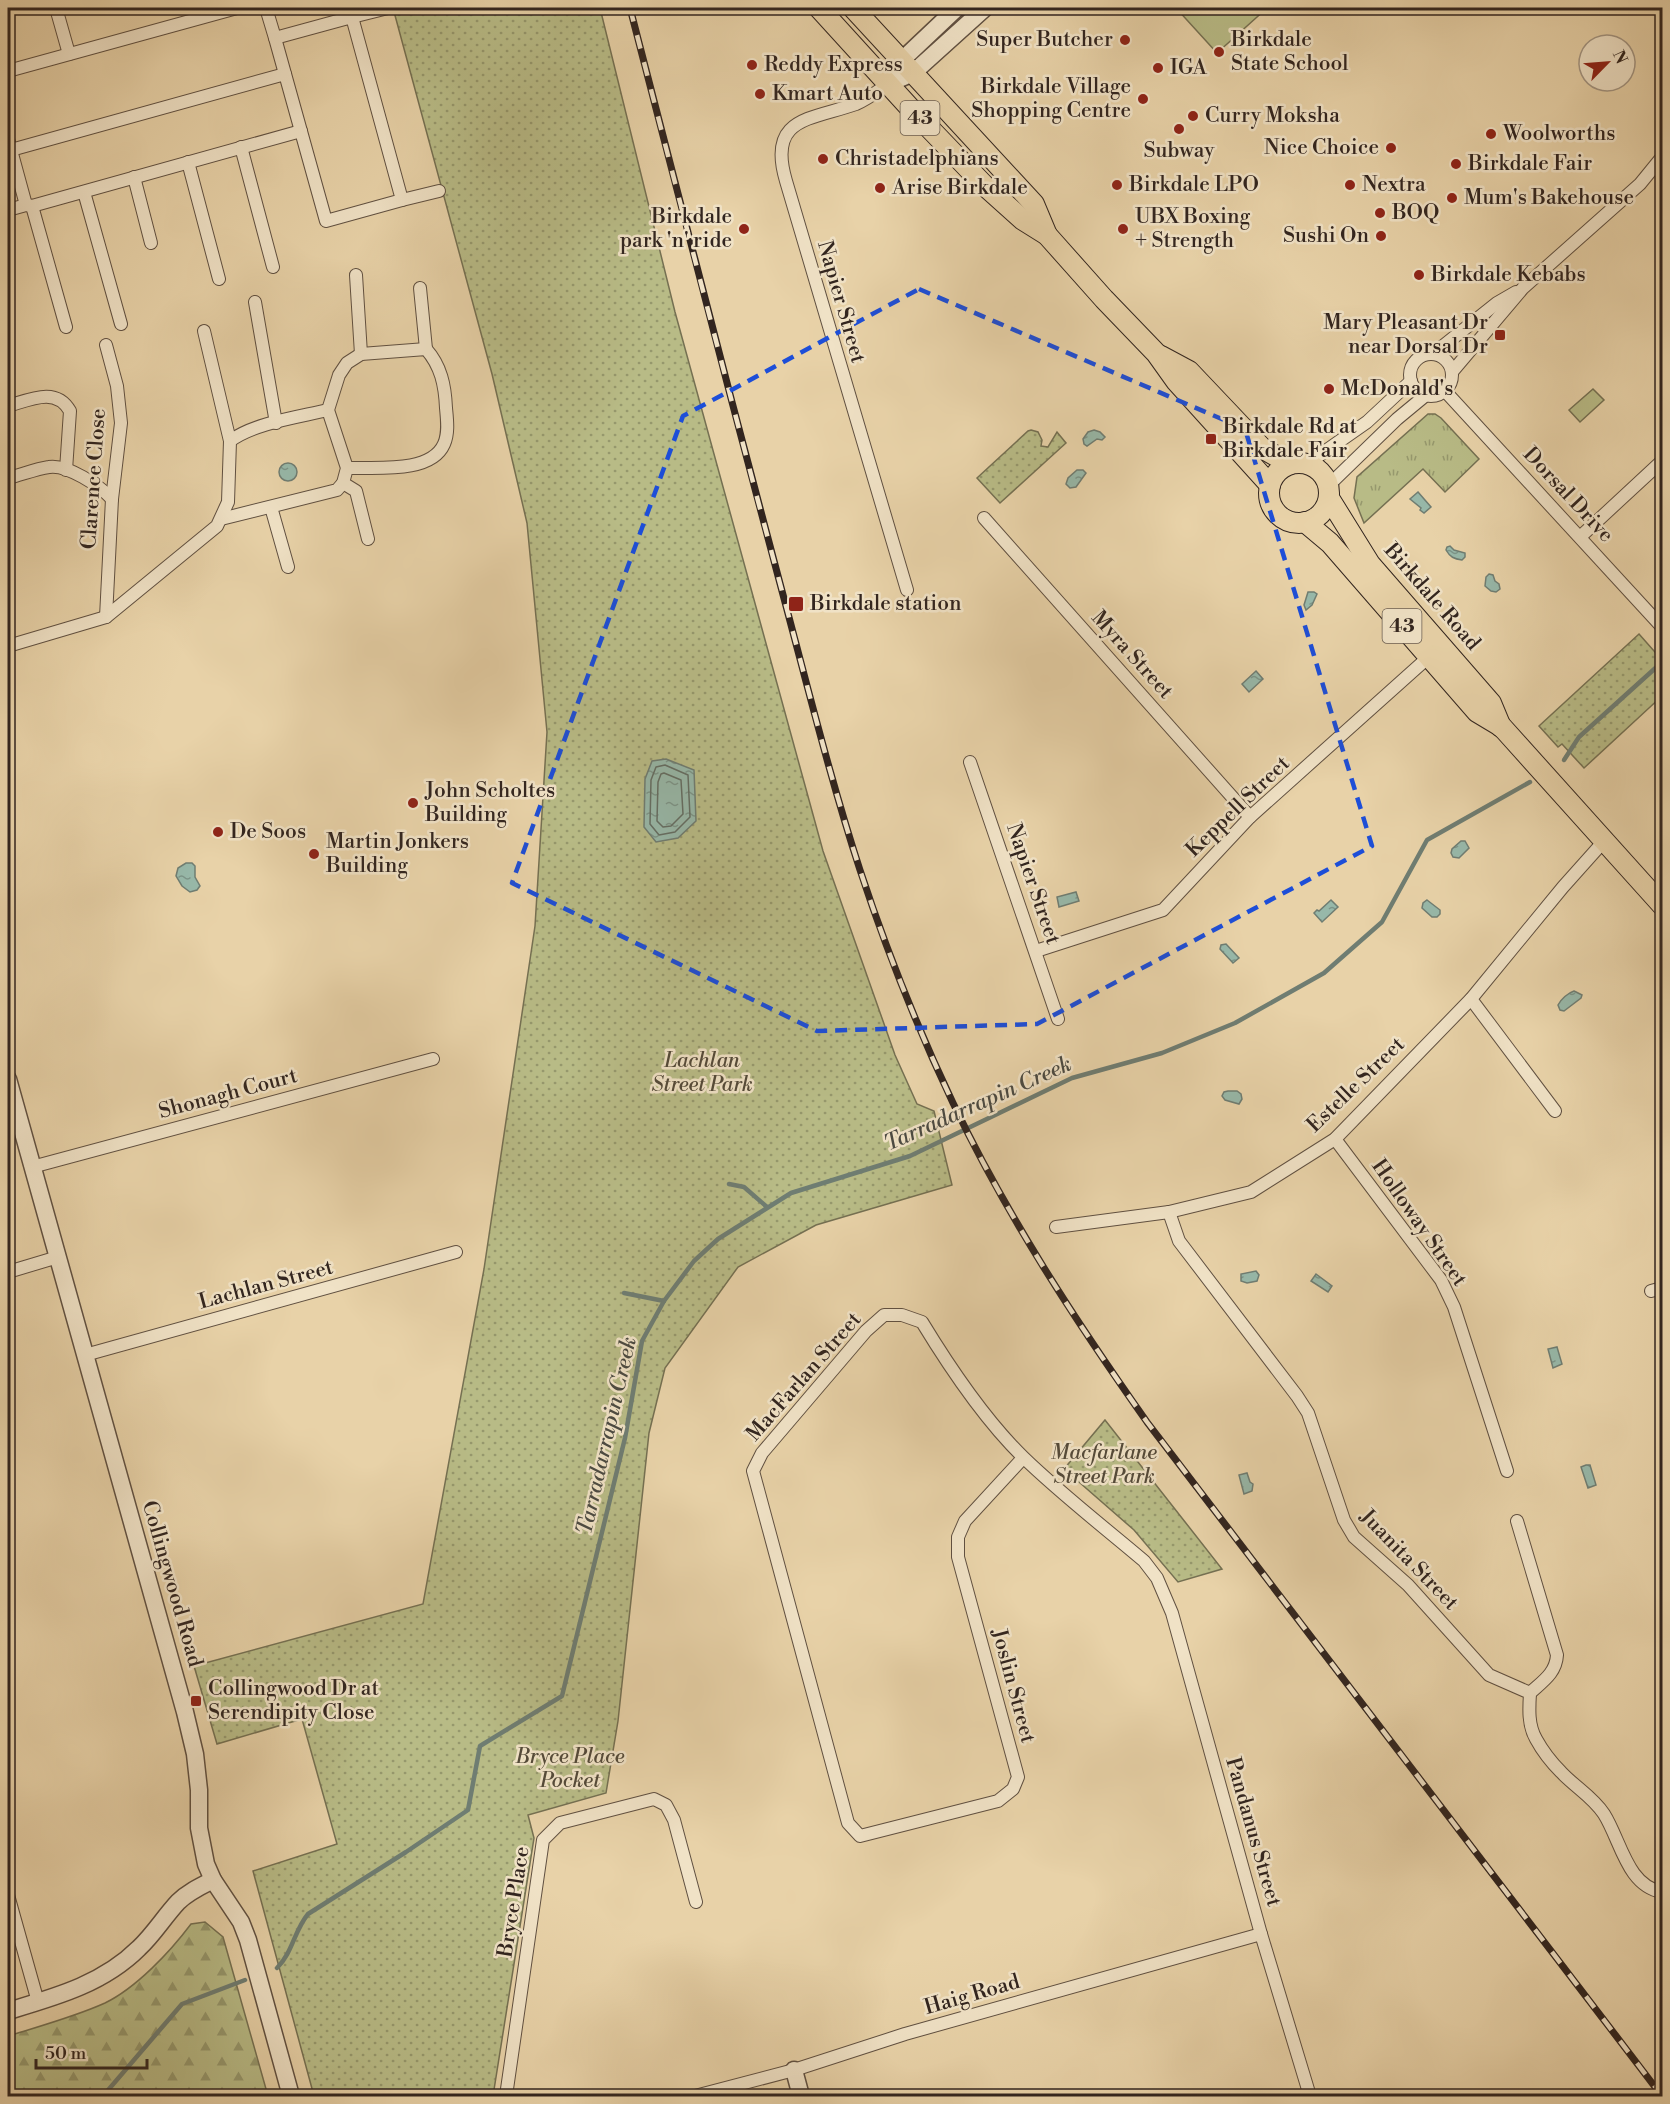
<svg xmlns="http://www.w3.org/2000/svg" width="1670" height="2104" font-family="'Libre Bodoni',serif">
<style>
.grass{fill:url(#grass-tufts);stroke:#757052;stroke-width:1.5}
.forest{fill:url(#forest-firs);stroke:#757052;stroke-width:1.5}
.park{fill:url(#park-dots);stroke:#757052;stroke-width:1.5}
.pitch{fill:#b8bb86;stroke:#757052;stroke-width:1.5}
.water{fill:url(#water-ripples);stroke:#6f7d72;stroke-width:1.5}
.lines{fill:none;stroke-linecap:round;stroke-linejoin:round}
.shore{stroke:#646e64;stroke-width:1.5}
.stream{stroke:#6f7d72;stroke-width:4.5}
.minor-casing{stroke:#605041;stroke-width:14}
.tertiary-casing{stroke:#605041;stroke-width:19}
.primary-casing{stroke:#32251f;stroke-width:22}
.minor{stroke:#f0e2c6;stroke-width:12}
.tertiary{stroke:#f0e2c6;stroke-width:16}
.primary{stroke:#e8d2a8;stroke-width:20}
.rail-casing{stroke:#32251f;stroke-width:7}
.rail{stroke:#f0e2c6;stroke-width:4.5;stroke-dasharray:14;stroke-linecap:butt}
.marked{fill:none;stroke:#1d4ed8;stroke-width:4.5;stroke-dasharray:12 8;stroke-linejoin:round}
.poi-dot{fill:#8f2418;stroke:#f0e2c6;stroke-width:2}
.labels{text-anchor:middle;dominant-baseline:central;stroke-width:5;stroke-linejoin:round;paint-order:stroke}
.shield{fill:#f0e2c6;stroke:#6b5e51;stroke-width:1.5}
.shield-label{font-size:20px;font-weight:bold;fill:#32251f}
.poi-label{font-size:21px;fill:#32251f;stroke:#f0e2c6;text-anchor:start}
.street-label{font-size:21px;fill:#32251f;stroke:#f0e2c6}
.park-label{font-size:21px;font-style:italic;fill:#544a39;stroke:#f0e2c6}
.water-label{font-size:22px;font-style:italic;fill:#4b4a42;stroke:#f0e2c6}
</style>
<defs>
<pattern id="grass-tufts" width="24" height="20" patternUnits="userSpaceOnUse" patternTransform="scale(1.5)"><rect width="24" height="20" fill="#b8bb86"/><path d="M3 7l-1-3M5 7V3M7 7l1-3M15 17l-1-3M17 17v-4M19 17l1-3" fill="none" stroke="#96986d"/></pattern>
<pattern id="forest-firs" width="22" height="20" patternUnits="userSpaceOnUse" patternTransform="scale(1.5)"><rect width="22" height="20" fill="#b8bb86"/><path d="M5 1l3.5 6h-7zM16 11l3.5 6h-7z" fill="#96986d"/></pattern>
<pattern id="park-dots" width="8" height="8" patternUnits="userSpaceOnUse" patternTransform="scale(1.5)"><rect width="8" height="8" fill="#b8bb86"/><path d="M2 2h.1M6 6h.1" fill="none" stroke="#96986d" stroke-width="1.8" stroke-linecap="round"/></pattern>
<pattern id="water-ripples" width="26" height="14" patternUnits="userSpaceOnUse" patternTransform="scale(1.5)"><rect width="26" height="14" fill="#97b8a9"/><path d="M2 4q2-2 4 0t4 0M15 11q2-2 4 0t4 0" fill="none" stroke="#7c9589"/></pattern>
</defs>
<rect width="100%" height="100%" fill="#e8d2a8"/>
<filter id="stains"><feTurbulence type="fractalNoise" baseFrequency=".00333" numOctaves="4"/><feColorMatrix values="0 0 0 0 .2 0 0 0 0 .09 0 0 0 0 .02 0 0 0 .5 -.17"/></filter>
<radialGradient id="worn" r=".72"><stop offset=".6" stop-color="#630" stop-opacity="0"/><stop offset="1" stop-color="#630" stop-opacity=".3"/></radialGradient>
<path class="grass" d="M1428 414H1435L1441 418 1479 459 1445 492 1423 469 1364 523 1354 498 1357 477Z"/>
<path class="forest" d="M205 1922 223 1937 268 2096H8V2036C40 2026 74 2017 105 2003 136 1988 170 1952 191 1924Z"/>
<g class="park">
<path d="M393 8H600L675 312 823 851 895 1055 917 1104 934 1111 952 1185 816 1225 738 1267 665 1368 649 1433 618 1721 606 1793 528 1815 534 1838 493 2096H314L253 1871 337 1844 302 1719 217 1744 194 1666 423 1604 484 1269 535 926 547 732 527 523 492 374Z"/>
<path d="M1031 430 1038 432 1042 440 1041 446 1048 447 1057 432 1066 443 1000 503 977 478 1028 431Z"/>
<path d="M1639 634 1662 660V696L1584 768 1562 744 1558 747 1539 726Z"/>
<path d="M1105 1420 1222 1569 1178 1582 1134 1530 1064 1469Z"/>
</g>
<g class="pitch">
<path d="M1176 8H1267L1217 53Z"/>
<path d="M1593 389 1604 400 1580 422 1569 410Z"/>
</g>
<g class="water">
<path d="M1094 430 1100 432 1105 437 1102 440 1097 439 1087 446 1084 444 1083 439 1088 432Z"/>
<circle cx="288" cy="472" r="9"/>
<path d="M1077 470H1083L1086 473 1076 487 1070 488 1066 484 1068 478Z"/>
<path d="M1418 492 1431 507 1424 513 1420 510 1421 508 1410 499Z"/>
<path d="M1450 546 1454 550 1465 553V557L1462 560C1454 559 1450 557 1446 550L1447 547Z"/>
<path d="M1489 574 1493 575 1495 581 1499 584 1500 589 1496 592 1491 591 1485 586 1486 577Z"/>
<path d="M1308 592H1314L1317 594 1312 605 1306 610 1304 605Z"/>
<path d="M1256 671 1263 679 1249 692 1242 684Z"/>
<path d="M666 759 694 770 696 821 678 838 656 842 644 827 645 779 652 761Z"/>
<path d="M1461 841H1465L1469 848 1459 858 1453 857 1451 853 1452 849Z"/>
<path d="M186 863H192L195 866V877L200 886 197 890 190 892 182 886 176 876 178 868Z"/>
<path d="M1076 892 1079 901 1059 907 1057 897Z"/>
<path d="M1331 900 1338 907 1322 922 1314 913 1317 910 1319 911Z"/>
<path d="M1427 900 1440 910V914L1437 917H1432L1422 908 1423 903Z"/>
<path d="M1226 944 1239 958 1233 963 1220 949 1221 945Z"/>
<path d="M1574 991 1582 995 1581 998 1564 1011 1560 1010 1558 1005C1561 999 1568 993 1574 991Z"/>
<path d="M1228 1091H1237L1241 1094 1242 1099 1239 1104 1225 1100 1222 1096 1224 1092Z"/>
<path d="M1256 1271 1259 1275 1257 1281 1247 1283 1241 1281V1274Z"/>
<path d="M1316 1274 1332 1286 1328 1292 1311 1281Z"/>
<path d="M1557 1347 1562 1364 1553 1368 1548 1349Z"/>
<path d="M1586 1465H1590L1596 1485 1588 1488 1581 1467Z"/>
<path d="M1247 1473 1250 1482 1253 1484 1252 1491 1244 1494 1239 1475Z"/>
</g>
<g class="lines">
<g class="shore">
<path d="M665 765 688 775 690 817 675 832 659 835 650 824 651 780 656 767Z"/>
<path d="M664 773 681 780 683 814 671 826 663 827 657 821 658 782 661 774Z"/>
</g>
<g class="stream">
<path d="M1564 760 1579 737 1661 663"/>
<path d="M729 1184 744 1187 767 1207"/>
<path d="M624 1293 664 1301"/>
<path d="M277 1968C293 1952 294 1931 308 1914L406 1852 468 1810 480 1746 562 1696 625 1438 642 1341 664 1301 694 1261 718 1239 791 1193 910 1156 1072 1078 1162 1053 1235 1023 1324 973 1382 922 1427 840 1530 782"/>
<path d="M103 2096 182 2004 245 1980"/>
</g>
<defs>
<g id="minor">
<path d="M56 8 69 54"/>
<path d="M266 8 275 38"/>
<path d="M352 17 402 200 326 221 275 38Z"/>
<path d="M352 17 388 8"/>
<path d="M8 71 237 8"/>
<path d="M888 84C878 91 868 99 856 104 810 120 767 117 786 181L907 590"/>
<path d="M8 139 26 205"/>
<path d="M241 147 273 267"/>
<path d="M11 150 285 74"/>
<path d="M188 162 219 279"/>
<path d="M134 177 151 243"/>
<path d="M84 192 121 324"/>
<path d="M402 200 439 191"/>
<path d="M32 206 66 327"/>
<path d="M8 210 26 205 32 206 301 131"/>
<path d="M356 275 361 354"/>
<path d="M420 288 426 349"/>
<path d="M255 302 276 423"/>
<path d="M204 331 230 441"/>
<path d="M106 345 117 386 121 423 112 499 106 617"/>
<path d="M1433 354 1497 303 1516 292"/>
<circle cx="1431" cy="375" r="21"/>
<path d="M1452 372 1523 288 1640 184 1662 157"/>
<path d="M1445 391 1662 627"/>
<path d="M8 406C29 400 56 386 70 411L66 470"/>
<path d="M1307 464 1367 422 1411 381"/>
<path d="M8 478C21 475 35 469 49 467 67 464 100 486 112 499"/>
<path d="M343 483 356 491 368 539"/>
<path d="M1329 485 1397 419 1426 395"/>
<path d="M271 507 288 567"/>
<path d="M984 518 1250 817"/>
<path d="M221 519 337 490 343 483 347 468 328 410 339 375 347 363 361 354 426 349C441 366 445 385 446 408 447 419 449 433 444 444 431 474 375 467 347 468"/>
<path d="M1580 537 1662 461"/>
<path d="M8 646 106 617 217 526 228 502 230 441C254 423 299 417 328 410"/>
<path d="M970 762 1058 1019"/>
<path d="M1036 951 1163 910 1250 817 1432 654"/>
<path d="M1471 999 1555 1111"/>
<path d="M1335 1139 1441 1280 1454 1307 1507 1471"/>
<path d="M32 1167 433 1059"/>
<path d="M1169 1212 1179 1241 1297 1396 1308 1413 1344 1520 1354 1537 1408 1585 1489 1675 1530 1693C1529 1709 1528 1725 1536 1739 1542 1750 1552 1763 1561 1772 1575 1787 1593 1797 1604 1814 1621 1841 1627 1886 1662 1892"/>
<path d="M1056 1227 1169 1212 1251 1192 1335 1139 1471 999 1563 887 1605 840"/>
<path d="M8 1272 58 1257"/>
<path d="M1651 1291 1662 1288"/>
<path d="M85 1355 456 1252"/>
<path d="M1023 1458 965 1521 958 1537V1557L1018 1777 1013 1789 998 1801 860 1836 848 1823 753 1471 762 1453 866 1331 884 1315H902L922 1322C950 1368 984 1419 1023 1457 1061 1494 1104 1527 1144 1561L1157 1578 1172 1613 1261 1934 1310 2096"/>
<path d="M1517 1521 1557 1655C1556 1673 1543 1681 1530 1693"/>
<path d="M8 1895 38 2002"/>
<path d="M506 2096 543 1840 560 1823 654 1799 666 1805 674 1820 696 1902"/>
<path d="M695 2096 794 2070 905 2034 1261 1934"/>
</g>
<g id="tertiary">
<path d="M896 70 902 60 957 8"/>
<path d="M888 84 913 73 985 8"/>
<path d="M8 1079 185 1712 195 1754 199 1790V1828L206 1864 213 1880 241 1922 248 1940 291 2096"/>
<path d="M8 2011C55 1997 103 1984 139 1948 154 1934 164 1917 178 1902 188 1892 201 1886 213 1880"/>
<path d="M794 2070 801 2096"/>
</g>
<g id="primary">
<path d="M819 8 911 109 984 185 1023 220 1047 235 1104 299 1156 353 1176 381 1270 485"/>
<path d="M853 8 1034 204 1047 235"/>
<path d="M1161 356 1189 371 1262 448 1290 464"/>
<circle cx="1299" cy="493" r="30"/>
<path d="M1329 498 1370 564 1491 703 1501 727"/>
<path d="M1305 522 1330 543 1477 712 1502 727 1662 905"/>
</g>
</defs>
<use href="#minor" class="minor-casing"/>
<use href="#tertiary" class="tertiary-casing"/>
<use href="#primary" class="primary-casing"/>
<use href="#minor" class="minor"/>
<use href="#tertiary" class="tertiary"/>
<use href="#primary" class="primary"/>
<defs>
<path id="rail" d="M630 8C680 202 730 397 782 591 807 684 830 778 860 870 886 949 917 1027 953 1103 1007 1216 1075 1320 1147 1422L1662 2096"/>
</defs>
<use href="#rail" class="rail-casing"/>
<use href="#rail" class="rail"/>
</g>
<path class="marked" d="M919 289 1245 429 1372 846 1037 1024 817 1031 512 883 683 416Z"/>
<g class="poi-dot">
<circle cx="1125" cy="40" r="6"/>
<circle cx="1219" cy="52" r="6"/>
<circle cx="752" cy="65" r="6"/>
<circle cx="1158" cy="68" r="6"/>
<circle cx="760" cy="94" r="6"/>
<circle cx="1143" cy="99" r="6"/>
<circle cx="1193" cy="116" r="6"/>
<circle cx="1179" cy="129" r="6"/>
<circle cx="1491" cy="134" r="6"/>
<circle cx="1391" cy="148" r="6"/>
<circle cx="823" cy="159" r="6"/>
<circle cx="1456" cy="164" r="6"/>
<circle cx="1117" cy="185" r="6"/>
<circle cx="1350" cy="185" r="6"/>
<circle cx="880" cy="188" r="6"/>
<circle cx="1452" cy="198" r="6"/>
<circle cx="1380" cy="213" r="6"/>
<circle cx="744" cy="229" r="6"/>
<circle cx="1123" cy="229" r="6"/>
<circle cx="1381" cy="236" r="6"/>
<circle cx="1419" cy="275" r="6"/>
<rect x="1494" y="329" width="12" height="12" rx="3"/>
<circle cx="1329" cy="389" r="6"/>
<rect x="1205" y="433" width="12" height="12" rx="3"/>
<rect x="788" y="596" width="16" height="16" rx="3"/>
<circle cx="413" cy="803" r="6"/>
<circle cx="218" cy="832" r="6"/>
<circle cx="314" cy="854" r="6"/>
<rect x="190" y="1695" width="12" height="12" rx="3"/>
</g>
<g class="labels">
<g class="shield">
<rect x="900.5" y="101" width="39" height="34" rx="4.5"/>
<rect x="1382.5" y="609" width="39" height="34" rx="4.5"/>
</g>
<g class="shield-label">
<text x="920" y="118">43</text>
<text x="1402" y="626">43</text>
</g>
<g class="poi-label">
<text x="1113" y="40" text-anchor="end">Super Butcher</text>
<text x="1231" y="40">Birkdale<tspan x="1231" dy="24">State School</tspan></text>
<text x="764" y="65">Reddy Express</text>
<text x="1170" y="68">IGA</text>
<text x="1131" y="87" text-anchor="end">Birkdale Village<tspan x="1131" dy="24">Shopping Centre</tspan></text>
<text x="772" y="94">Kmart Auto</text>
<text x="1205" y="116">Curry Moksha</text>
<text x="1503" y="134">Woolworths</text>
<text x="1379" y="148" text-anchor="end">Nice Choice</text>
<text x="1179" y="151" text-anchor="middle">Subway</text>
<text x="835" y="159">Christadelphians</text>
<text x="1468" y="164">Birkdale Fair</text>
<text x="1129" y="185">Birkdale LPO</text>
<text x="1362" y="185">Nextra</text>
<text x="892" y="188">Arise Birkdale</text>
<text x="1464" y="198">Mum's Bakehouse</text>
<text x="1392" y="213">BOQ</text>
<text x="732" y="217" text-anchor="end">Birkdale<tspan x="732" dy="24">park 'n' ride</tspan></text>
<text x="1135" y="217">UBX Boxing<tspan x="1135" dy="24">+ Strength</tspan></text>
<text x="1369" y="236" text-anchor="end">Sushi On</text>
<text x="1431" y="275">Birkdale Kebabs</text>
<text x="1488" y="323" text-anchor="end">Mary Pleasant Dr<tspan x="1488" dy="24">near Dorsal Dr</tspan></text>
<text x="1341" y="389">McDonald's</text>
<text x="1223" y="427">Birkdale Rd at<tspan x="1223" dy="24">Birkdale Fair</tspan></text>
<text x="810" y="604">Birkdale station</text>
<text x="425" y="791">John Scholtes<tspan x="425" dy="24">Building</tspan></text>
<text x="230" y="832">De Soos</text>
<text x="326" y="842">Martin Jonkers<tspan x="326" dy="24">Building</tspan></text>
<text x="208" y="1689">Collingwood Dr at<tspan x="208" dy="24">Serendipity Close</tspan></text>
</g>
<g class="street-label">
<text transform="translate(841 302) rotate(74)">Napier Street</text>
<text transform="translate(94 479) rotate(-86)">Clarence Close</text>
<text transform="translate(1568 495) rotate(47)">Dorsal Drive</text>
<text transform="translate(1432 597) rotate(49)">Birkdale Road</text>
<text transform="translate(1132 655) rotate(48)">Myra Street</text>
<text transform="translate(1238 807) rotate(-44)">Keppell Street</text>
<text transform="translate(1033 884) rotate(71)">Napier Street</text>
<text transform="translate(1356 1085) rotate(-44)">Estelle Street</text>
<text transform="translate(228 1094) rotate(-15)">Shonagh Court</text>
<text transform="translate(1419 1223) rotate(55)">Holloway Street</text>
<text transform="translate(266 1285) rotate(-15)">Lachlan Street</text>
<text transform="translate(804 1377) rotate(-49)">MacFarlan Street</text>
<text transform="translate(1409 1560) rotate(46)">Juanita Street</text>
<text transform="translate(172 1584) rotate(74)">Collingwood Road</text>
<text transform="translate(1013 1686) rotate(75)">Joslin Street</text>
<text transform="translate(1253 1832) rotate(74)">Pandanus Street</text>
<text transform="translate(514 1902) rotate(-81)">Bryce Place</text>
<text transform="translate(972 1995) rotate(-16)">Haig Road</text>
</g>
<g class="park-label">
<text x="702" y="1061">Lachlan<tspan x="702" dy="24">Street Park</tspan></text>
<text x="1104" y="1453">Macfarlane<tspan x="1104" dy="24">Street Park</tspan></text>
<text x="570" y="1757">Bryce Place<tspan x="570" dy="24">Pocket</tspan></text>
</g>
<g class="water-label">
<text transform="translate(978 1104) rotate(-24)">Tarradarrapin Creek</text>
<text transform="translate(607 1436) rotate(-77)">Tarradarrapin Creek</text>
</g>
</g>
<rect width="1670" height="2104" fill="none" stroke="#e8d2a8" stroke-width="30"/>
<rect x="9" y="9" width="1652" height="2086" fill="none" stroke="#32251f" stroke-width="3"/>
<rect x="15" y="15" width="1640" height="2074" fill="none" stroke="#32251f" stroke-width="1.5"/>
<g transform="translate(1607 63) rotate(65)"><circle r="28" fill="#f0e2c6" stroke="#a49683" stroke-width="1.5"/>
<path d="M0-4.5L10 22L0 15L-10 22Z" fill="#8f2418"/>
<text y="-9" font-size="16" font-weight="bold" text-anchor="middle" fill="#32251f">N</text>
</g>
<path d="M36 2059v9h111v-9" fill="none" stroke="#32251f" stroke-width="3"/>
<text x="45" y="2059" font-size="18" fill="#32251f" stroke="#f0e2c6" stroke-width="4.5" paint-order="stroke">50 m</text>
<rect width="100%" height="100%" filter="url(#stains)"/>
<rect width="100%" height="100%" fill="url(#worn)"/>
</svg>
